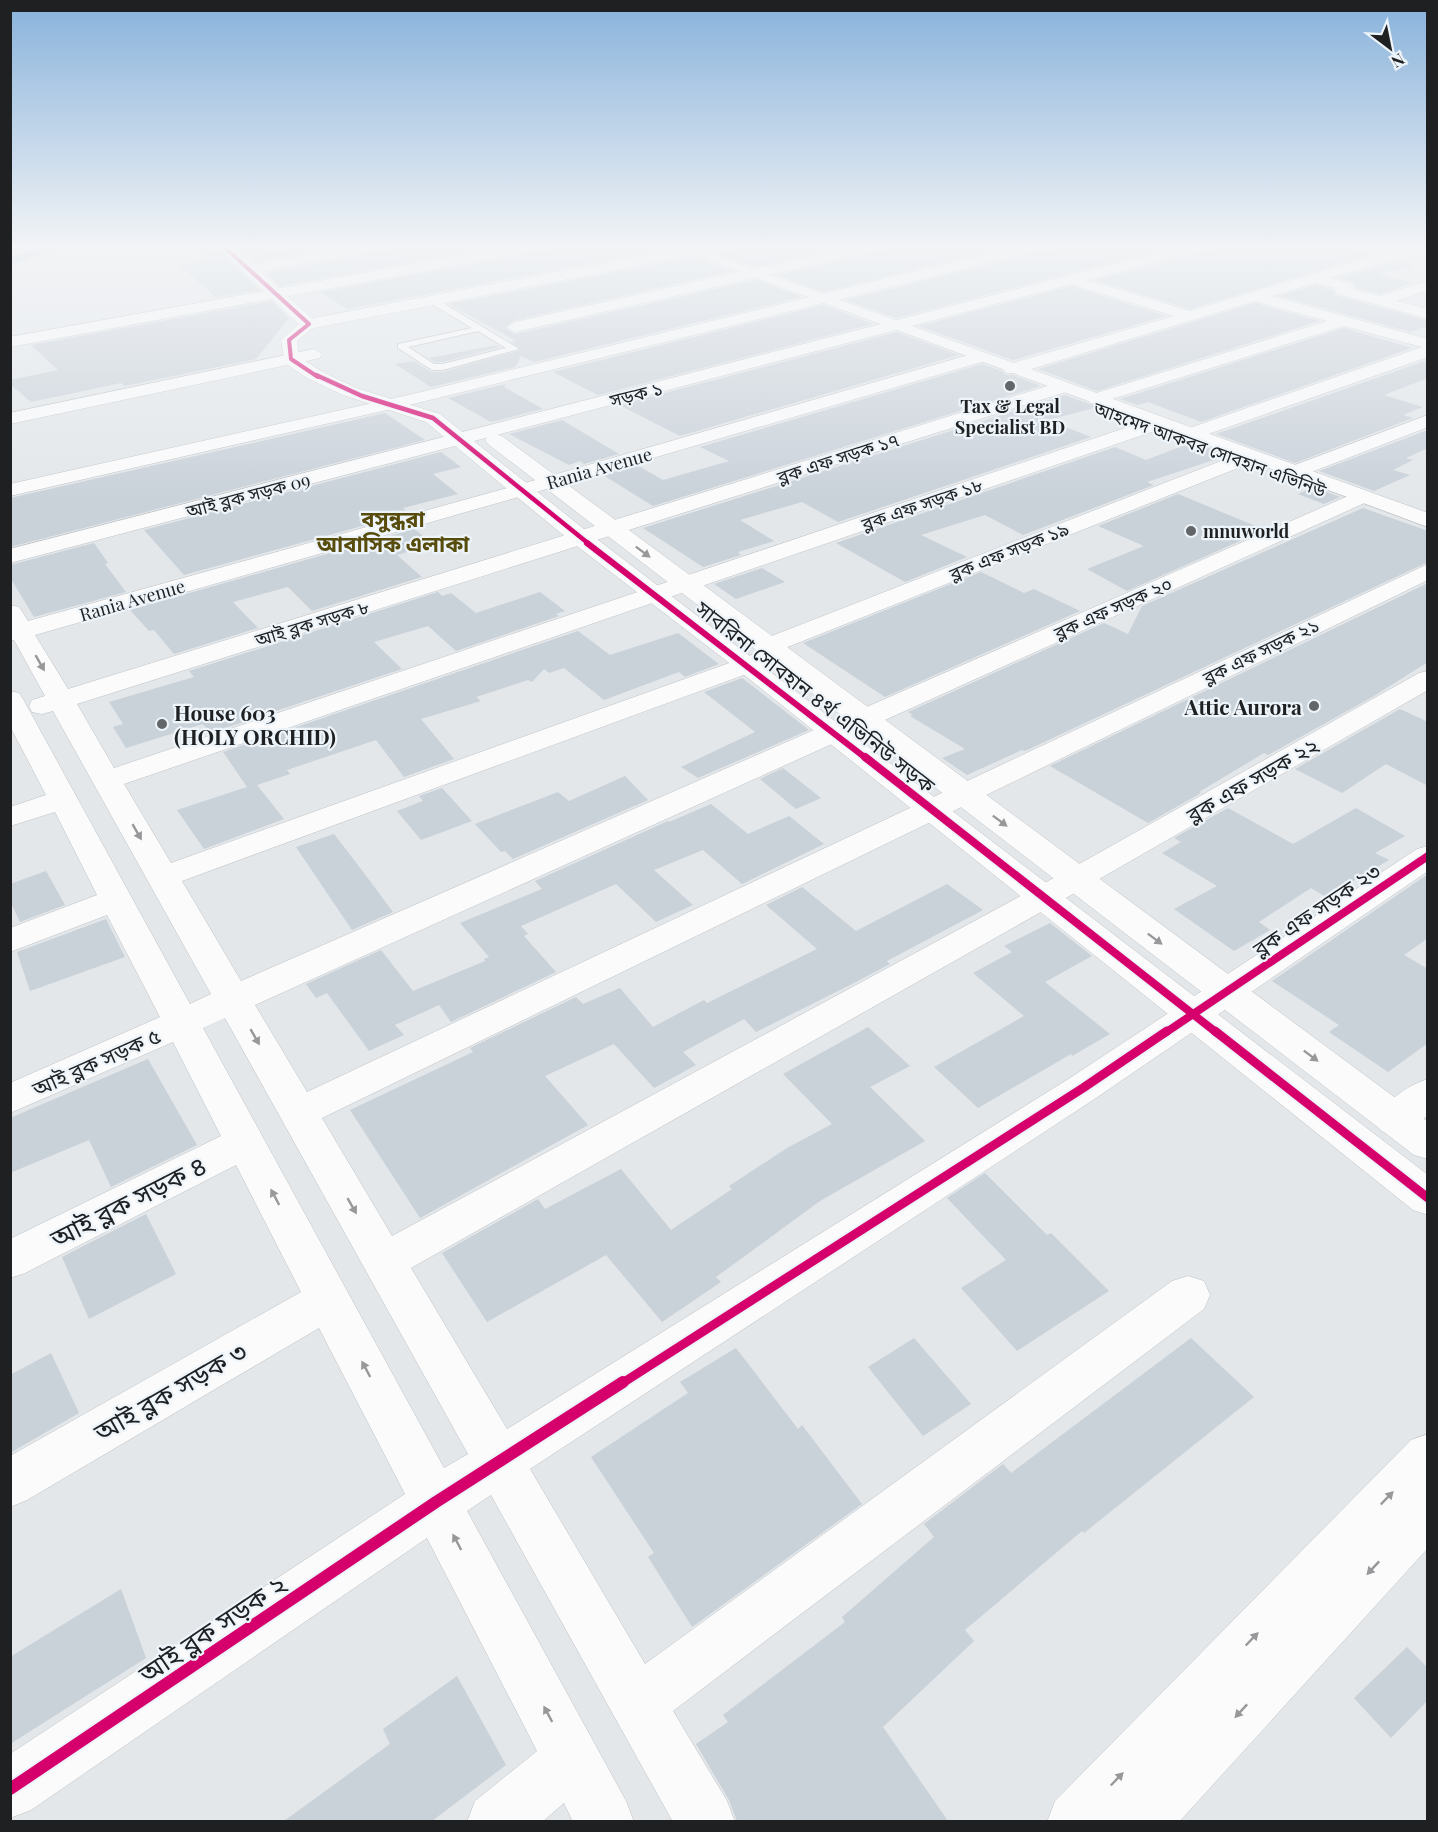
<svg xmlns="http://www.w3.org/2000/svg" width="1438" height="1832" font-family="'Playfair Display','Noto Sans Bengali',serif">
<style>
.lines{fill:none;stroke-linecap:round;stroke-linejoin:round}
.canal{fill:#98b0c7;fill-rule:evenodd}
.building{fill:#c9d1d9}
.lane-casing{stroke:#bfc2c4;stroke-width:2}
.street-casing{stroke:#bfc2c4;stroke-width:1}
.secondary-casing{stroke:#bfc2c4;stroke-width:1}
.lane{fill:#fbfbfc;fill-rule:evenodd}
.street{fill:#fbfbfc;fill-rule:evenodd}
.secondary{fill:#fbfbfc;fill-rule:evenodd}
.cycleway-far5-casing{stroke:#edf4fa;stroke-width:5}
.cycleway-far4-casing{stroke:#edf4fa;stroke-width:7}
.cycleway-far3-casing{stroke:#edf4fa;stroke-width:9}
.cycleway-far2-casing{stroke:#edf4fa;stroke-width:11}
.cycleway-far1-casing{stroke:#edf4fa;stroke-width:13}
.cycleway-casing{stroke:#edf4fa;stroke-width:16}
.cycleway-far5{stroke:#d6006c;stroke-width:4}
.cycleway-far4{stroke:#d6006c;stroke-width:4.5}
.cycleway-far3{stroke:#d6006c;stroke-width:6}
.cycleway-far2{stroke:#d6006c;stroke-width:8}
.cycleway-far1{stroke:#d6006c;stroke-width:9}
.cycleway{stroke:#d6006c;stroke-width:12}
.oneway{fill:#98989a}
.poi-dot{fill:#636668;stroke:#edf4fa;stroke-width:2}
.labels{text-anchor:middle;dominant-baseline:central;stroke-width:4.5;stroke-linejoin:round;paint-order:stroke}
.far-street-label{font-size:18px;fill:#1e2022;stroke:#edf4fa}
.far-poi-label{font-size:18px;font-weight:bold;fill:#1e2022;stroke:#edf4fa}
.street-label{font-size:21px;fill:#1e2022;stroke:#edf4fa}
.poi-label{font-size:21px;font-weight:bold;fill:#1e2022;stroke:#edf4fa;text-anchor:end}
.far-district-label{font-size:22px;font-weight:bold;fill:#584c0d;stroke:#edf4fa}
.near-street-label{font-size:26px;fill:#1e2022;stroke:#edf4fa}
</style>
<rect width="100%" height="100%" fill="#e3e7ea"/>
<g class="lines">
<path class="canal" d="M45 245H66L10 265V257Z"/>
</g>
<g class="building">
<path d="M260 245 273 252 312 245H345L253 262 239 249Z"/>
<path d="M394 245H504L280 286 265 273 386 251Z"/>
<path d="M552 245H666L670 248 347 309 320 292 544 251Z"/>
<path d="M755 245H848L754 267 717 253Z"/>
<path d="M890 245H1012L823 292 777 275 882 251Z"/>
<path d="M1050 245H1176L896 318 846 300 1048 250Z"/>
<path d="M1213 245H1339L1372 254 1190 309 1095 280 1211 250Z"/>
<path d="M218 252 222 254 260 290 216 297 179 265 208 260 201 255Z"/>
<path d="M694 257 732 271 515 320 505 328 515 334 756 280 801 297 534 362 521 356 515 367 431 387 395 364 414 361 431 372H443L521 350 511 342 516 341 449 304Z"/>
<path d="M1396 261 1416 266 1379 274 1413 283 1380 294 1356 287 1354 282 1338 278Z"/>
<path d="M1315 285 1333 290 1335 295 1428 321V326L1411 332 1279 296Z"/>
<path d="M1071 286 1166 316 1013 360 919 326Z"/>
<path d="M272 301 289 318 256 359 125 386 121 383 31 402 10 384V380L58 370 31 345Z"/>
<path d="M1255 303 1319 321 1097 391 1038 369Z"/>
<path d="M824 305 873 324 598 395 553 372Z"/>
<path d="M1344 328 1412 348 1201 422 1148 402 1138 405 1120 399Z"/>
<path d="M897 332 959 355 680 436 619 405Z"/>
<path d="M496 345 500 347 443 362H435L429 358Z"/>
<path d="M1428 360V378L1384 395 1423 407 1403 415 1413 418 1295 463 1216 434Z"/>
<path d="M982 364 1002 371 1006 375H1013L1041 386 653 506 603 475 637 465 663 480 729 461 700 447Z"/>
<path d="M506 384 504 387 543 409 491 422 448 398Z"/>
<path d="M1065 395 1098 407 1048 420 1091 437 838 522 802 502 740 520 774 541 738 552 741 555 703 567 643 528Z"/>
<path d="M385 413 425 440 10 547V498Z"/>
<path d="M562 420 619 454 584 464 580 461 569 465 509 434Z"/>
<path d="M1428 430V448L1406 458 1413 460 1393 470 1410 475 1374 491 1319 471Z"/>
<path d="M1193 442 1229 455 1147 482 1154 485 1023 535 985 515 921 535 967 557 905 582 836 543 1115 447 1146 460Z"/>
<path d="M441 452 461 467 433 474 458 494 403 508 409 513 184 575 144 530Z"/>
<path d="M1314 487 1340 497 1324 504 1298 494Z"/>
<path d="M1178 494 1265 530 1127 591 1087 569 1144 546 1098 526Z"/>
<path d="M1363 508 1428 531V562L1025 751 1022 750 967 775 942 758 965 749 910 716 913 715 908 712 1104 623 1128 634 1142 606Z"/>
<path d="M414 529 434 544 397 555 422 577 312 611 288 587 233 602 258 628 174 654 154 630 149 631 130 610Z"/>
<path d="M94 543 108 563 105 564 126 592 34 617 10 577V565Z"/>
<path d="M762 568 785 582 736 599 714 584Z"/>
<path d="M981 572 1024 593 1034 589 1080 611 885 697 803 643Z"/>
<path d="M1428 583V662L1374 696 1268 755 1264 753 1199 792 1201 793 1148 823 1050 766Z"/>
<path d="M438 592 442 596 451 593 476 613 540 592 565 611 556 614 559 616 456 651 428 626 374 642 402 669 210 733 203 724 126 748 113 727 123 724 109 702 194 677 189 671Z"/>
<path d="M578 631 610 655 678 633 719 664 685 677 679 672 604 700 564 668 549 673 544 669 532 682 528 680 476 697 481 701 421 719 454 759 404 777 376 740 287 770 290 774 257 785 284 819 204 849 177 810 247 787 223 752Z"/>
<path d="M742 678 809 730 698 778 681 767 755 732 704 692Z"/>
<path d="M1400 709 1428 722V786L1386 764 1342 793 1295 769Z"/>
<path d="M783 768 821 798 796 809 760 779Z"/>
<path d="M625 776 648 800 513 859 505 851 501 852 475 824 558 792 569 801Z"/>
<path d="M442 788 472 821 421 840 397 811 423 801 419 796Z"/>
<path d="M711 804 748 834 789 816 824 844 742 884 703 850 654 870 693 905 656 922 616 884 521 926 528 934 524 936 556 972 451 1022 439 1005 395 1025 404 1035 369 1051 327 993 316 998 306 984 381 950 413 991 485 961 484 959 489 957 460 923 542 889 535 881 668 821 669 822Z"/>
<path d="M1228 808 1293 844 1356 808 1405 836 1375 853 1389 860 1326 897 1311 888 1259 922 1270 930 1234 951 1174 909 1217 886 1162 853 1181 842 1174 838Z"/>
<path d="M334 834 361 869 393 912 352 930 296 847Z"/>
<path d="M46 871 65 905 20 922 10 901V884Z"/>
<path d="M1428 874V938L1404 955 1428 969V1043L1388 1072 1329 1032 1339 1025 1272 981Z"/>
<path d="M947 884 983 910 887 961 890 964 852 984 756 1032 744 1019 683 1052 696 1065 654 1088 614 1044 545 1076 588 1125 420 1218 350 1110 473 1052 470 1048 576 997 583 1004 620 988 653 1027 704 1000 707 1003 817 949 766 905 802 887 856 931Z"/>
<path d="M106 919 125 957 30 991 17 952Z"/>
<path d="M1050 923 1092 956 1045 982 1110 1034 1072 1056 1071 1054 978 1108 934 1067 1024 1016 973 973 1012 952 1004 946Z"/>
<path d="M868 1027 910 1066 870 1087 925 1141 820 1201 716 1277 721 1282 662 1322 606 1255 487 1322 442 1253 538 1199 545 1209 621 1169 671 1230 732 1189 729 1186 787 1148 832 1124 783 1074Z"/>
<path d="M148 1059 197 1145 111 1187 89 1140 10 1173V1118Z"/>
<path d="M985 1173 1047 1235 1051 1233 1109 1291 1017 1351 961 1288 1006 1260 947 1198Z"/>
<path d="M146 1214 176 1274 89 1319 62 1257Z"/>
<path d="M914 1338 971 1404 923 1436 868 1367Z"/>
<path d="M1191 1338 1254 1397 1084 1533 1082 1531 965 1630 974 1641 883 1727 948 1821H737L729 1800 696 1744 728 1722 723 1715 845 1622 842 1617 934 1537 924 1524 1003 1464 1011 1473Z"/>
<path d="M736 1348 798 1429 802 1425 862 1504 692 1627 648 1557 654 1553 591 1457 688 1393 680 1382Z"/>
<path d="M51 1353 79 1413 10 1453V1375Z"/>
<path d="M121 1589 146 1658 10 1744V1657Z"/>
<path d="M1407 1647 1428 1668V1700L1391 1738 1354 1698Z"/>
<path d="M457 1676 506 1765 432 1821H284L390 1744 383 1729Z"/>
</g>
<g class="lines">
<defs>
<path id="lane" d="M430 299H436L519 349 443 370H432L398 348V344L472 328 430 303ZM478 331 506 348 443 364H434L408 347Z"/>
<g id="street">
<path d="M220 245H245L225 252 220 251 218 248Z"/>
<path d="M360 245H392L386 249 250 273 243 269 250 265Z"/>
<path d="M519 245H550L544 249 10 347V337Z"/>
<path d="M699 245H729L723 249 309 329 301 324 309 319Z"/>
<path d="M861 245H888L882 249 515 332 507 327 515 322Z"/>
<path d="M1023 245H1048L1047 248 413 404 10 496V484L413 394Z"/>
<path d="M1187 245H1211L1210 248 1087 280 1190 311 1410 245H1428V249L1330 278 1353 284 1354 289 1380 296 1428 281V290L1397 301 1428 309V319L1336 293 1335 288 1315 283 1271 296 1428 339V357L1191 440 1184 438 1181 434 1184 430 1422 347 1344 326 1096 404 1090 403 1087 399 1090 395 1327 321 1255 301 1018 373H1006L1003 369 1006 365 1174 316 1071 284 10 563V549Z"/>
<path d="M314 349 322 354 320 358 10 424V413Z"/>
<path d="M979 352 987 357 985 361 557 486 35 635 68 689 1057 383H1069L1072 387 1069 391 77 704 114 768 1152 419H1166L1168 423 1166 427 124 784 171 863 760 652 755 646 759 641 1244 452H1258L1261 456 1258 460 785 648 791 654 787 659 182 881 241 981 1355 493 1362 491 1369 493 1372 497 1369 501 255 1005 307 1092 1428 564V580L322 1118 392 1236 1065 872 1419 673 1428 671V690L1087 886 411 1268 507 1429 1070 1078 1417 849 1428 846V871L1096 1098 530 1469 645 1664 1172 1281 1188 1276 1204 1281 1210 1295 1204 1309 673 1711 727 1801 735 1822H673L491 1495 467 1511 626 1801 634 1822H573L564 1803 542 1822H467L475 1801 537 1751 427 1538 31 1810 10 1818V1754L405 1494 319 1328 27 1500 10 1507V1456L301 1292 236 1165 25 1273 10 1278V1239L221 1136 173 1042 10 1113V1083L160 1017 107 915 10 952V928L97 895 55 812 10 826V807L46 795 10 726V691L19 693 23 699 190 1004 211 994 53 711 42 714 32 712 29 706 32 700 45 696 14 640 10 641V605L19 607 28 621 543 478ZM225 1018 468 1454 444 1468 203 1028Z"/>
<path d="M1428 415V427L1301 476H1287L1284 472 1287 468Z"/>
<path d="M1428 1079V1115C1411 1129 1404 1138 1381 1131L1376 1120C1385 1101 1408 1085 1428 1079Z"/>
</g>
<g id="secondary">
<path d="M216 245H231L315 321 317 324 297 341 299 357 319 370 356 388 440 414 589 533 1428 1175V1215L1413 1210 728 662 573 543 426 422 343 395 307 378 285 363 281 340 299 324Z"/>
<path d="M668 245H688L1428 513V527Z"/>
<path d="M495 434 502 436 1428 1122V1159L1414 1155 488 444 485 440 488 436Z"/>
<path d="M1428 1434V1548L1179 1822H1047L1055 1801 1411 1440Z"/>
</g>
</defs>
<use href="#lane" class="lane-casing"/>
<use href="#street" class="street-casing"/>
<use href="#secondary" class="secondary-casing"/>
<use href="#lane" class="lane"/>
<use href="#street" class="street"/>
<use href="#secondary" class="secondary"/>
<defs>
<path id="cycleway-far5" d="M222 245 309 324 289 340 291 359 318 377"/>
<path id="cycleway-far4" d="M316 375 362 396 433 418 589 544"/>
<path id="cycleway-far3" d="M587 543 867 759"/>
<g id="cycleway-far2">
<path d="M865 757 1217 1033"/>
<path d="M1165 1033 1428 856"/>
</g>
<g id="cycleway-far1">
<path d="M1215 1031 1428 1198"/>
<path d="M621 1384 1083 1088 1167 1031"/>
</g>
<path id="cycleway" d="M10 1789 436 1502 623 1382"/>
</defs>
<use href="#cycleway-far5" class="cycleway-far5-casing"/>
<use href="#cycleway-far4" class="cycleway-far4-casing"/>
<use href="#cycleway-far3" class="cycleway-far3-casing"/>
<use href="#cycleway-far2" class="cycleway-far2-casing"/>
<use href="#cycleway-far1" class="cycleway-far1-casing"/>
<use href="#cycleway" class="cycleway-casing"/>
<use href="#cycleway-far5" class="cycleway-far5"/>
<use href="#cycleway-far4" class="cycleway-far4"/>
<use href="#cycleway-far3" class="cycleway-far3"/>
<use href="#cycleway-far2" class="cycleway-far2"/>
<use href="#cycleway-far1" class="cycleway-far1"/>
<use href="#cycleway" class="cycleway"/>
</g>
<defs><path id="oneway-solid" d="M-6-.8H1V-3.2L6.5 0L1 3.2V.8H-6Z" transform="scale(1.5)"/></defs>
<g class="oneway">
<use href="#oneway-solid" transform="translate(643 552) rotate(37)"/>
<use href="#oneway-solid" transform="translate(40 663) rotate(60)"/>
<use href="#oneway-solid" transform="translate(1000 821) rotate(37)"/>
<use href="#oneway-solid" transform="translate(137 832) rotate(60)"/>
<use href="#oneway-solid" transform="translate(1155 939) rotate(37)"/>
<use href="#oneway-solid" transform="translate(255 1037) rotate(60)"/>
<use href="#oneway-solid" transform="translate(1311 1056) rotate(37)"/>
<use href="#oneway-solid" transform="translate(275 1197) rotate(-118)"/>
<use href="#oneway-solid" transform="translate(352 1206) rotate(60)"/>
<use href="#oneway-solid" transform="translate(366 1369) rotate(-118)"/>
<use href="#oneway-solid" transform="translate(1387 1498) rotate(-46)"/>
<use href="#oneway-solid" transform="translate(457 1542) rotate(-118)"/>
<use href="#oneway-solid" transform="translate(1373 1568) rotate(133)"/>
<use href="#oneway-solid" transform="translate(1252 1639) rotate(-46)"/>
<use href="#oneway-solid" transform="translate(1241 1711) rotate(133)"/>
<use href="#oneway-solid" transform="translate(548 1714) rotate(-118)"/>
<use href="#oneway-solid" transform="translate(1117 1779) rotate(-46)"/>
</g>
<linearGradient id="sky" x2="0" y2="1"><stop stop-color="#88b2db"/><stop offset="0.49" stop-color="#f2f4f6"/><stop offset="1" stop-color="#f2f4f6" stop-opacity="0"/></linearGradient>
<rect width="1438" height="502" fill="url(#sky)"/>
<g class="poi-dot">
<circle cx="1010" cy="386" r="6"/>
<circle cx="1191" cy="531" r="6"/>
<circle cx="1314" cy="706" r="6"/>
<circle cx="162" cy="724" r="6"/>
</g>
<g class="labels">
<g class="far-street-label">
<text transform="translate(636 394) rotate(-14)">সড়ক ১</text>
<text transform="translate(1210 449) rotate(20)">আহমেদ আকবর সোবহান এভিনিউ</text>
<text transform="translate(838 458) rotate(-18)">ব্লক এফ সড়ক ১৭</text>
<text transform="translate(599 468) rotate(-16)">Rania Avenue</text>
<text transform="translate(248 495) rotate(-15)">আই ব্লক সড়ক 09</text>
<text transform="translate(922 504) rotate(-19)">ব্লক এফ সড়ক ১৮</text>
<text transform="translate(1009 551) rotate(-22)">ব্লক এফ সড়ক ১৯</text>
<text transform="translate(132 600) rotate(-16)">Rania Avenue</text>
<text transform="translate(1113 608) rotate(-24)">ব্লক এফ সড়ক ২০</text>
<text transform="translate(312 623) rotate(-17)">আই ব্লক সড়ক ৮</text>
<text transform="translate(1261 651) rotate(-26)">ব্লক এফ সড়ক ২১</text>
</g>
<g class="far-poi-label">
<text x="1010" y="406">Tax &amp; Legal<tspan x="1010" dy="21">Specialist BD</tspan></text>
<text x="1203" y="531" text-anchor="start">mnuworld</text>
</g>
<g class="street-label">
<text transform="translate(816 696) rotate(38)">সাবরিনা সোবহান ৪র্থ এভিনিউ সড়ক</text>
<text transform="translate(1252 779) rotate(-30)">ব্লক এফ সড়ক ২২</text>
<text transform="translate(1316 909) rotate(-34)">ব্লক এফ সড়ক ২৩</text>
<text transform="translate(96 1061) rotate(-24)">আই ব্লক সড়ক ৫</text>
</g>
<g class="poi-label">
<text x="1302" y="706">Attic Aurora</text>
<text x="174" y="712" text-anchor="start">House 603<tspan x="174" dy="24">(HOLY ORCHID)</tspan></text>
</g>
<g class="far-district-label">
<text x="393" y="518">বসুন্ধরা<tspan x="393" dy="25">আবাসিক এলাকা</tspan></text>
</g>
<g class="near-street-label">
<text transform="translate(128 1201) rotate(-27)">আই ব্লক সড়ক ৪</text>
<text transform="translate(170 1391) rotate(-30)">আই ব্লক সড়ক ৩</text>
<text transform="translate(212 1628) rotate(-34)">আই ব্লক সড়ক ২</text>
</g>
</g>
<rect width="1438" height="1832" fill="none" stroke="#1e2022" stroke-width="24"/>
<g transform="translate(1390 48) rotate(148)" stroke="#edf4fa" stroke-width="4.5" paint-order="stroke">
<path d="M0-4.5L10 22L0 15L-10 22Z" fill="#1e2022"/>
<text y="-9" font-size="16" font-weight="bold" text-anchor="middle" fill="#1e2022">N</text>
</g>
</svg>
